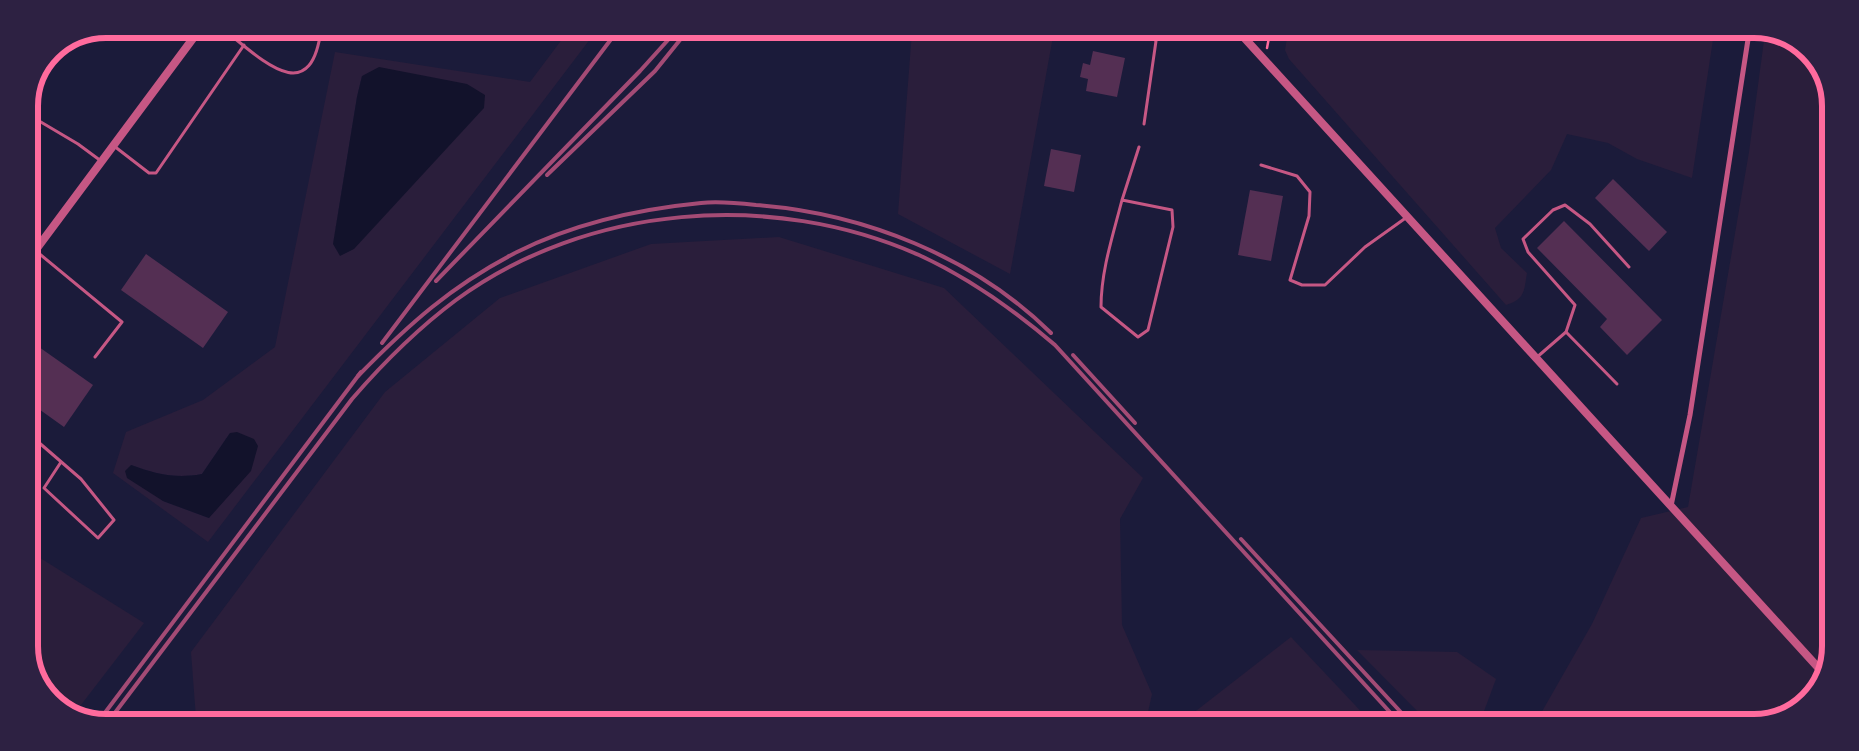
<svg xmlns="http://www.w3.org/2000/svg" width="1859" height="751" font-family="Manrope,sans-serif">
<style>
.green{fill:#2a1e3b;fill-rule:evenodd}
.water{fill:#12122b}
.building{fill:#542f53}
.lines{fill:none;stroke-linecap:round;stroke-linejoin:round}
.path{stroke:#ff6b9d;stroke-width:2.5}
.service{stroke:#c65784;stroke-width:3}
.minor{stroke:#c65784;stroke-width:5}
.tertiary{stroke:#c65784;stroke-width:8}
.rail{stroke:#a44b75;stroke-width:4}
.rim{fill:none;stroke:#ff6b9d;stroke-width:6}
</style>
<rect width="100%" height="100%" fill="#1b1b3a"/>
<g class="green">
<path d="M569 30H597L208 542 113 473 126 432 203 400 275 347 335 52 530 82ZM362 76 333 244 357 97ZM230 433 209 518 163 501 131 465C155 474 176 479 202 474Z"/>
<path d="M912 31H1054L1010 274 898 214Z"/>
<path d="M1288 32 1714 33 1692 178 1637 159 1608 143 1567 134 1551 170 1495 228 1501 248 1527 273C1524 291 1525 299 1506 305L1289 59 1285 50Z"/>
<path d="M1765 33H1779L1814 58 1830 100 1826 671 1797 709 1754 722H1536L1592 624 1641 518 1688 507 1749 152Z"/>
<path d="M779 237 944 288 1143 478 1120 519 1122 625 1152 694 1146 721 196 718 191 652 385 392 500 298 651 244Z"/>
<path d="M29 551 144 623 74 714 44 692 29 651Z"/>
<path d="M1291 637 1370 721H1183Z"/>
<path d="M1357 650 1457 652 1496 679 1480 722 1427 721Z"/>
</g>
<g class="water">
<path d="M379 67 467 84 485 95 484 108 354 249 340 256 333 244 357 97 362 76Z"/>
<path d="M237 432 254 439 258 446 251 471 209 518 163 501 127 478 125 471 131 465C155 474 176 479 202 474L230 433Z"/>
</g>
<g class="building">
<path d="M1093 51 1125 58 1117 97 1086 91 1088 79 1080 77 1083 63 1090 65Z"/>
<path d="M1051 149 1081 155 1074 192 1044 186Z"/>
<path d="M1613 179 1667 232 1649 251 1595 198Z"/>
<path d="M1250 190 1283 196 1271 261 1238 255Z"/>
<path d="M1564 221 1662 320 1627 355 1600 327 1607 319 1537 248Z"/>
<path d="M146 254 228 312 203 348 121 290Z"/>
<path d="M29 340 93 385 64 427 29 402Z"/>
</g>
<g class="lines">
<path class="path" d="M1267 48 1270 32"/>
<g class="service">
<path d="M223 29C259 57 311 112 321 29"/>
<path d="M29 115 78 144 101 161"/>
<path d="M1144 124 1156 41 1147 31"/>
<path d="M114 146 149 173H156L244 45"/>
<path d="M1261 165 1297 176 1310 192 1309 216 1290 280 1302 285H1325L1365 247 1407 217"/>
<path d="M1122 200 1172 210 1173 227 1148 330 1138 337 1101 307C1101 271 1113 235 1122 200L1123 197 1139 147"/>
<path d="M36 251 122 322 95 357"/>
<path d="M1566 332 1617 384"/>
<path d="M1536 358 1566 332 1575 305 1528 252 1523 239 1553 210 1565 205 1590 224 1629 267"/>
<path d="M29 434 81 479 114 520 98 538 44 488 61 462"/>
</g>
<path class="minor" d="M1671 506 1690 415 1749 33"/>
<g class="tertiary">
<path d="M1239 32 1824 674"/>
<path d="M29 259 200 29"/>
</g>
<g class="rail">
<path d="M547 175 655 71 688 30"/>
<path d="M436 281 640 71 677 30"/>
<path d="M382 343 618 30"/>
<path d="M1073 355 1135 423"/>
<path d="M358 376C408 325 452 285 517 252 573 224 639 209 701 203 719 201 738 203 756 205 864 213 974 257 1051 333"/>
<path d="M1241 539 1409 721"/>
<path d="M101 718 361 372"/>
<path d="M111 718 352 399C384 362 417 329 456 300 587 204 772 190 919 255 969 278 1014 310 1055 345L1398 721"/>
</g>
</g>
<path d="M0 0H1859V751H0ZM106 38H1754A68 68 0 0 1 1822 106V646A68 68 0 0 1 1754 714H106A68 68 0 0 1 38 646V106A68 68 0 0 1 106 38Z" fill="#2d2142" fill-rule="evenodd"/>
<path class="rim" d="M106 38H1754A68 68 0 0 1 1822 106V646A68 68 0 0 1 1754 714H106A68 68 0 0 1 38 646V106A68 68 0 0 1 106 38Z"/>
</svg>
